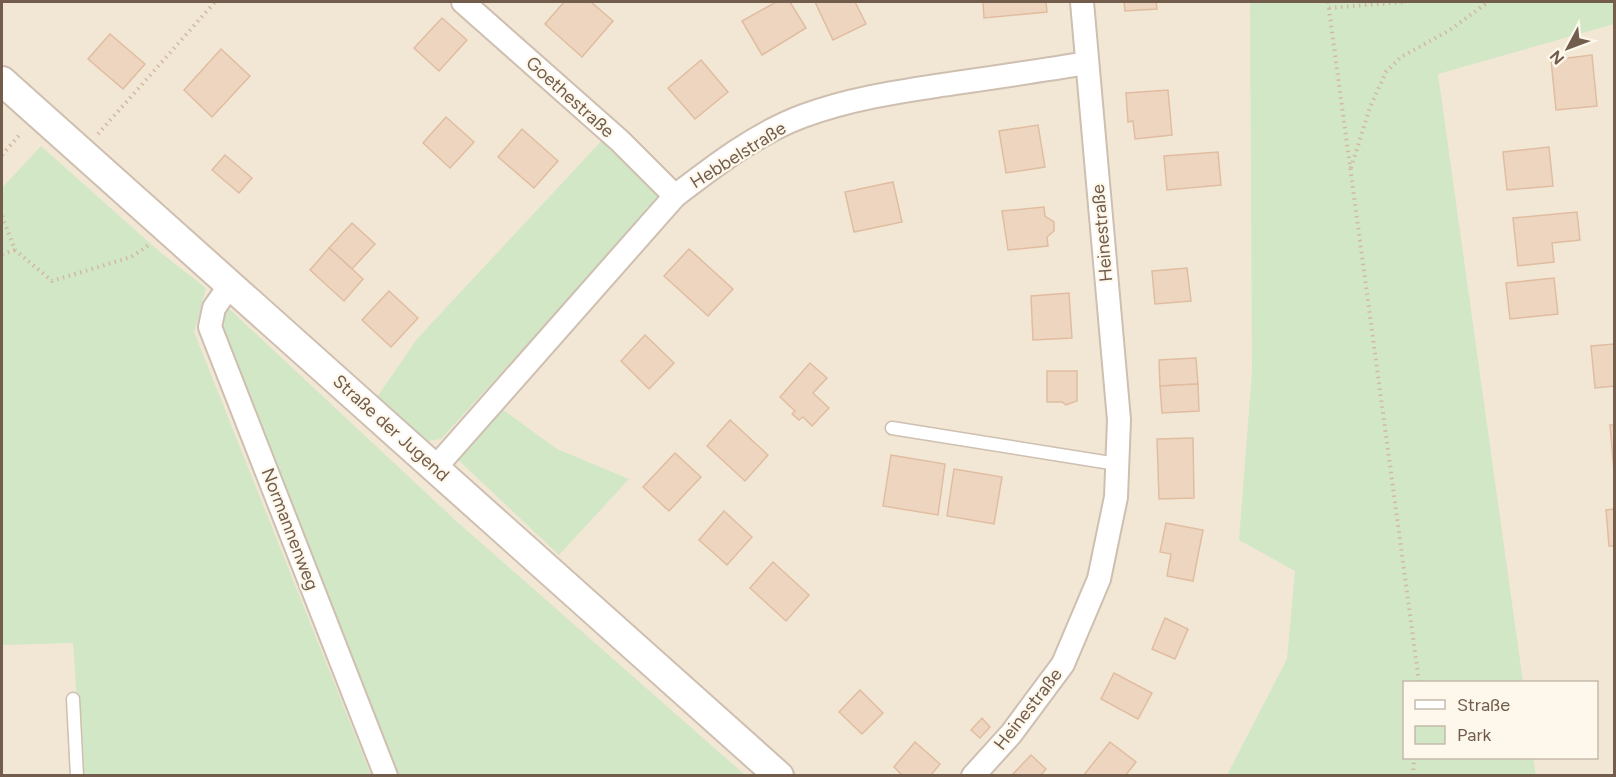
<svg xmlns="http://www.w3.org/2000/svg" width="1616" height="777" font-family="Figtree,sans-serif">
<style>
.residential{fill:#f2e7d5;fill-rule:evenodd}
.green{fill:#d1e7c5}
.building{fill:#eed5bf;stroke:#e0bda1;stroke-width:1.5}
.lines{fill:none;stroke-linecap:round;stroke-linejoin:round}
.service-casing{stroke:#cebfb0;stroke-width:15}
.minor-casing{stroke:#cebfb0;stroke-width:26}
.tertiary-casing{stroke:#cebfb0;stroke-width:32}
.path{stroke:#d3b9a2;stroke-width:4;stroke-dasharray:1.5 4.5;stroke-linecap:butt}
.service{stroke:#fff;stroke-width:12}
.minor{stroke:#fff;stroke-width:22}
.tertiary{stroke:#fff;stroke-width:28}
.labels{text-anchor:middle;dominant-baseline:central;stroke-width:4.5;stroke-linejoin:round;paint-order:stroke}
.street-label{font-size:18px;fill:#725d4c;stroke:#fef8ec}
</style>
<rect width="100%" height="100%" fill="#fbf4e6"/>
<path class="residential" d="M2 2H1614V775L2 776ZM1404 682H1596V758H1404Z"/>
<g class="green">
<path d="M1250 2H1614V24L1438 74 1523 682H1404V758H1533L1536 775H1227L1287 659 1295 571 1239 540 1252 372Z"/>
<path d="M605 137 663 195 441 439 422 442 375 400 417 339Z"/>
<path d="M41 146 161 253 206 288 194 332 371 775H82L73 643 2 645V188Z"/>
<path d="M225 305 455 520 745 775H398L224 336Z"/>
<path d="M499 407 557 449 629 479 559 555 454 456Z"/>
</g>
<g class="building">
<path d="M564 2H591L613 21 582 57 545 24Z"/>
<path d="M776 2H790L806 28 762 55 742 21Z"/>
<path d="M815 2H855L866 24 833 40Z"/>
<path d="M983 2H1046L1047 12 984 18Z"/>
<path d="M1124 2H1156L1157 9 1125 11Z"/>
<path d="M442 18 467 40 439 71 414 48Z"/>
<path d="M110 34 145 64 123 89 88 59Z"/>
<path d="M221 49 250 76 212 117 184 90Z"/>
<path d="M1592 55 1597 106 1556 110 1551 60Z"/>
<path d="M701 60 728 92 695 119 668 88Z"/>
<path d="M1168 90 1172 135 1135 139 1133 121 1128 122 1126 93Z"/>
<path d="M446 117 474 142 450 168 423 143Z"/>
<path d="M1038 125 1045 167 1006 173 999 131Z"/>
<path d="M522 129 558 161 534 188 498 157Z"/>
<path d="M1549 147 1553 186 1507 190 1503 152Z"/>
<path d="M1218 152 1221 185 1167 190 1164 156Z"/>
<path d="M225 155 252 178 239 193 212 170Z"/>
<path d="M893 182 902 222 854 232 845 192Z"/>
<path d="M1044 207 1045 216 1054 222V231L1047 237 1048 246 1008 250 1002 211Z"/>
<path d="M1577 212 1580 240 1552 243 1554 262 1518 266 1513 218Z"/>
<path d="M352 223 375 244 352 269 329 248Z"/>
<path d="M329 248 363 279 344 301 310 270Z"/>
<path d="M689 249 733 289 708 316 664 276Z"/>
<path d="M1187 268 1191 301 1155 304 1152 271Z"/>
<path d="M1554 278 1558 314 1510 319 1506 283Z"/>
<path d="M389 291 418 318 391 347 362 320Z"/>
<path d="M1069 293 1072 338 1033 340 1031 296Z"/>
<path d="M645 335 674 363 649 389 621 361Z"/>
<path d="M1614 344V386L1595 388 1591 346Z"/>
<path d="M1196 358 1198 384 1160 386 1159 360Z"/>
<path d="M810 363 827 378 813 393 829 408 812 426 803 417 799 420 792 414 795 411 780 397Z"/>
<path d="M1047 371H1077V401L1066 405 1062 402H1047Z"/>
<path d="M1198 384 1199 411 1162 413 1160 386Z"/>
<path d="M730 420 768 455 745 481 707 446Z"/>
<path d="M1610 425H1614V472Z"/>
<path d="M1193 438 1194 498 1159 499 1157 439Z"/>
<path d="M675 453 701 477 669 511 643 487Z"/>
<path d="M891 455 945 464 938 515 883 506Z"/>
<path d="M954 469 1002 477 994 524 947 516Z"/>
<path d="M1614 509V546H1609L1606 510Z"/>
<path d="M724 511 752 537 727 565 699 540Z"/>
<path d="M1166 523 1203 530 1193 581 1167 576 1171 554 1160 552Z"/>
<path d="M773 562 809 595 786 621 750 588Z"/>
<path d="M1165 618 1188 629 1175 659 1152 649Z"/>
<path d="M1114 673 1152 693 1138 719 1101 699Z"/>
<path d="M860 690 883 713 862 734 839 712Z"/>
<path d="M982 718 990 727 980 738 971 730Z"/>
<path d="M915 742 940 764 930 776H903L894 767Z"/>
<path d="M1110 742 1136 762 1125 776H1083Z"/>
<path d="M1031 755 1046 769 1040 776H1011Z"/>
</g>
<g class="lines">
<defs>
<g id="service">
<path d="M892 428 1117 464"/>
<path d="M73 699 77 776"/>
</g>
<g id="minor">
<path d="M463 2 620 141 675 196"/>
<path d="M230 285 214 308 210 327 386 776"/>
<path d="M435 468 675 196C714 166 757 133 803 116 848 99 896 92 942 85 990 78 1039 71 1087 63"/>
<path d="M973 776 1011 734 1063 664 1099 579 1116 497 1119 420 1082 2"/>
</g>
<path id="tertiary" d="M2 81 779 776"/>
</defs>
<use href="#service" class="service-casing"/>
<use href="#minor" class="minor-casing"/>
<use href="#tertiary" class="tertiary-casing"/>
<g class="path">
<path d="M1328 2 1419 682"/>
<path d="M1329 8 1404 2"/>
<path d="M98 134 215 2"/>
<path d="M2 155 21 133"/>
<path d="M1351 168 1370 107 1386 72 1401 57 1450 30 1488 2"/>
<path d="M2 216 15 250 52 281 131 257 149 245"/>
<path d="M2 254 15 250"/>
<path d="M1413 776 1414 758"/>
</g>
<use href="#service" class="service"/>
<use href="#minor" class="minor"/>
<use href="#tertiary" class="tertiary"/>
</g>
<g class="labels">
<g class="street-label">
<text transform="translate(570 97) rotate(42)">Goethestraße</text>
<text transform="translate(738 155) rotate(-32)">Hebbelstraße</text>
<text transform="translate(1102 233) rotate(-95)">Heinestraße</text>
<text transform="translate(391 428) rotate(42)">Straße der Jugend</text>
<text transform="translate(290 529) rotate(69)">Normannenweg</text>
<text transform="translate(1028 709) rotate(-52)">Heinestraße</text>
</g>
</g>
<rect width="1616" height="777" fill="none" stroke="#725d4c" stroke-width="6"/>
<rect x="1403" y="681" width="195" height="78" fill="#fef8ec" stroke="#c6baac" stroke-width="1.5"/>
<rect x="1415" y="700" width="30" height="9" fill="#ffffff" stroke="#c6baac" stroke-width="1.5"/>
<text x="1457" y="711" font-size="18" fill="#725d4c">Straße</text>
<rect x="1415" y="726" width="30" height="18" fill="#d1e7c5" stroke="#c6baac" stroke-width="1.5"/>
<text x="1457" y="741" font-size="18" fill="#725d4c">Park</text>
<g transform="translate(1568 48) rotate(229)" stroke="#fef8ec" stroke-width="4.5" paint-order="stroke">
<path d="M0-4.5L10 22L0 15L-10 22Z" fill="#725d4c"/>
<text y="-9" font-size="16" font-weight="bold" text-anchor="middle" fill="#725d4c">N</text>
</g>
</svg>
